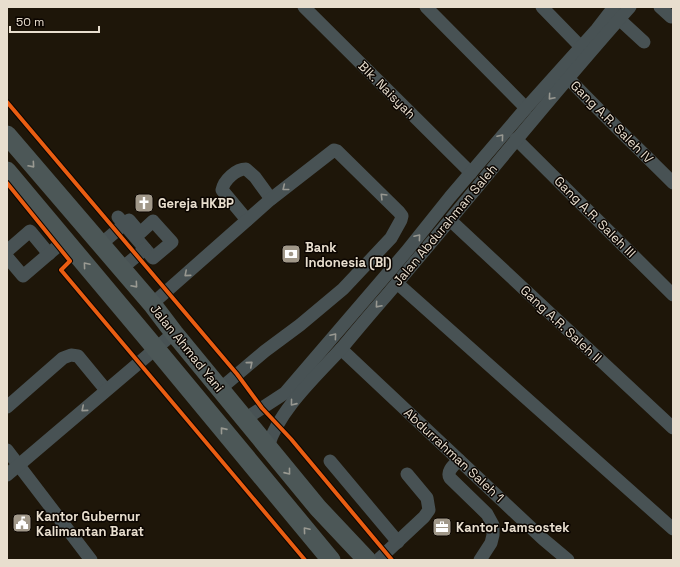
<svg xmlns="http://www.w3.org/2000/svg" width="680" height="567" font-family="'Space Grotesk',sans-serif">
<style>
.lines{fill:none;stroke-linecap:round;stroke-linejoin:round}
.minor{stroke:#485254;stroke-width:13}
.highway{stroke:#4c5757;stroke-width:19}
.cycleway-casing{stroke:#0b0500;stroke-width:6}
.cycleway{stroke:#e95d12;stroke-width:4}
.oneway{stroke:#989891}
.oneway2{stroke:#9a9a92}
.labels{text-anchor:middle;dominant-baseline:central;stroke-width:3;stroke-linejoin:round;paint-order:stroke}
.street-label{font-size:13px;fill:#e8dece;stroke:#0b0500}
.poi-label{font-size:13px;font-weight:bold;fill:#e8dece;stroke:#0b0500;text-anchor:start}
</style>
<rect width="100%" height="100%" fill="#1e1609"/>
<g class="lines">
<g class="minor">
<path d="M304 7 471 173"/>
<path d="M426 7 526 108"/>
<path d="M542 7 580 46"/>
<path d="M660 7 671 17"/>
<path d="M619 19 644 42"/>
<path d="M568 78C602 114 638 148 673 183"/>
<path d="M516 139 673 295"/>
<path d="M247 220 222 190C224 180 236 169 246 169L255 177 271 199"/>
<path d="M450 220 673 428"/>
<path d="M100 245 129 220 140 233 153 221 172 242 153 258C141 244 130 231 118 217"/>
<path d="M7 251 30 231 49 254"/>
<path d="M7 257 23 276 65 240"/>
<path d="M121 269 145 249"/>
<path d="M397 283 673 529"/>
<path d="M152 304 271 199 334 150 337 151 399 212 402 216 401 220 391 238 343 289 300 325 265 351 220 389"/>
<path d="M341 349 543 539 568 560"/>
<path d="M7 407 63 358 71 355 78 356 106 390"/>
<path d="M245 419 285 393 406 252 450 197 526 108 597 29 614 7"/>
<path d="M268 447C278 411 316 376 341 349 356 331 371 313 386 296 468 200 546 101 630 7"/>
<path d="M7 450 91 560"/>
<path d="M459 460C454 465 446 471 450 478L487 514 493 525V535L491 543 480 560"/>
<path d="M330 461 398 542"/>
<path d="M7 475 174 333"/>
<path d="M378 560 424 517 429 510 427 498 407 474"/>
</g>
<g class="highway">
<path d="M7 135 152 304 174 333 318 508 367 560"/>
<path d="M7 171 147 338 331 560"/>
</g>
<defs>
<g id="cycleway">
<path d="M7 102 237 374 262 408 291 439 392 560"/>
<path d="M7 183 70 261 61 270 305 560"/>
</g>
</defs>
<use href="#cycleway" class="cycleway-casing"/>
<use href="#cycleway" class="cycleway"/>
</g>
<defs><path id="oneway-chevron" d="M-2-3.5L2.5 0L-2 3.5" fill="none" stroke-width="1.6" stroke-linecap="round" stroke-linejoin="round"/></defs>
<g class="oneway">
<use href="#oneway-chevron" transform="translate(551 97) rotate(131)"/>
<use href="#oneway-chevron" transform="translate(501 137) rotate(-50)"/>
<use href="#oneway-chevron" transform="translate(285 188) rotate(141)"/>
<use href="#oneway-chevron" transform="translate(383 196) rotate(-135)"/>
<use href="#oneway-chevron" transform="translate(418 237) rotate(-50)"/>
<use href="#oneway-chevron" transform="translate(187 274) rotate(139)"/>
<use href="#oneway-chevron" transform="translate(378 305) rotate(131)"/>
<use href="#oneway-chevron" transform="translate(334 336) rotate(-50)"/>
<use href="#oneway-chevron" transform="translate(250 364) rotate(-40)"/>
<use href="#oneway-chevron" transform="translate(293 403) rotate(129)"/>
<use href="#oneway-chevron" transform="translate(84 409) rotate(140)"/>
</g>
<g class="oneway2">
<use href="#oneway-chevron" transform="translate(32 165) rotate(49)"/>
<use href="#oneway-chevron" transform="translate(86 265) rotate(-130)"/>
<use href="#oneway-chevron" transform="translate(135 285) rotate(49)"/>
<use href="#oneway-chevron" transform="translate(223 430) rotate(-129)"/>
<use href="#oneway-chevron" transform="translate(288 472) rotate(51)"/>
<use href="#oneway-chevron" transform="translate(306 530) rotate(-130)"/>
</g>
<defs>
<symbol id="church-square" viewBox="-11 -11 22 22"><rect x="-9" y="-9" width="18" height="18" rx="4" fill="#a19889" stroke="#0b0500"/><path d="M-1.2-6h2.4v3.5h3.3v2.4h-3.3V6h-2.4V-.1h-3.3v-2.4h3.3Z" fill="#fff"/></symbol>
<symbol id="bank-square" viewBox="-11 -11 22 22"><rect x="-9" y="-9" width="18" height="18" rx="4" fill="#a19889" stroke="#0b0500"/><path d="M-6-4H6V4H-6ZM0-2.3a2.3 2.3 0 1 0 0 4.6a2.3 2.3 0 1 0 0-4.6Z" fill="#fff"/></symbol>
<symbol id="civic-square" viewBox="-11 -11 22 22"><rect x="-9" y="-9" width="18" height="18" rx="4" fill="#a19889" stroke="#0b0500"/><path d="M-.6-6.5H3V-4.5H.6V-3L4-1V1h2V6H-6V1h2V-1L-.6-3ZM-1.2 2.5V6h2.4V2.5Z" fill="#fff"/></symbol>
<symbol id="office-square" viewBox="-11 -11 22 22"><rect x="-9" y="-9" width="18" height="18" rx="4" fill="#a19889" stroke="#0b0500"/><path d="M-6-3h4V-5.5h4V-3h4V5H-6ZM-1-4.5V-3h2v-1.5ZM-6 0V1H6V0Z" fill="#fff"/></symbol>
</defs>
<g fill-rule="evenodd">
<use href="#church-square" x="133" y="192" width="22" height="22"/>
<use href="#bank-square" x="280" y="243" width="22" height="22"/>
<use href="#civic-square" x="11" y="512" width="22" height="22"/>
<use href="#office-square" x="431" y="516" width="22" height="22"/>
</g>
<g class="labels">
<g class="street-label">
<text transform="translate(387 90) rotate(45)">Blk. Naisyah</text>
<text transform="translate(612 122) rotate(45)">Gang A.R. Saleh IV</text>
<text transform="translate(595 217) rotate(45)">Gang A.R. Saleh III</text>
<text transform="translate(445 225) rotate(-50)">Jalan Abdurahman Saleh</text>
<text transform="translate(561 324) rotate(43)">Gang A.R. Saleh II</text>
<text transform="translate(187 348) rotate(51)">Jalan Ahmad Yani</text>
<text transform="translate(454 455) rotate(43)">Abdurrahman Saleh 1</text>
</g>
<g class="poi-label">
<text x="158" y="203">Gereja HKBP</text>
<text x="305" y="247">Bank<tspan x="305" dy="15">Indonesia (BI)</tspan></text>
<text x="36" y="516">Kantor Gubernur<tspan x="36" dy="15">Kalimantan Barat</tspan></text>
<text x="456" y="527">Kantor Jamsostek</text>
</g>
</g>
<rect width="680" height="567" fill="none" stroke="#e8dece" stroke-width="16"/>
<path d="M10 26v6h89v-6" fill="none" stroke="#e8dece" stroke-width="2"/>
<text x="16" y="26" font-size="12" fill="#e8dece" stroke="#0b0500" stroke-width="3" paint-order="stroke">50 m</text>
</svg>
